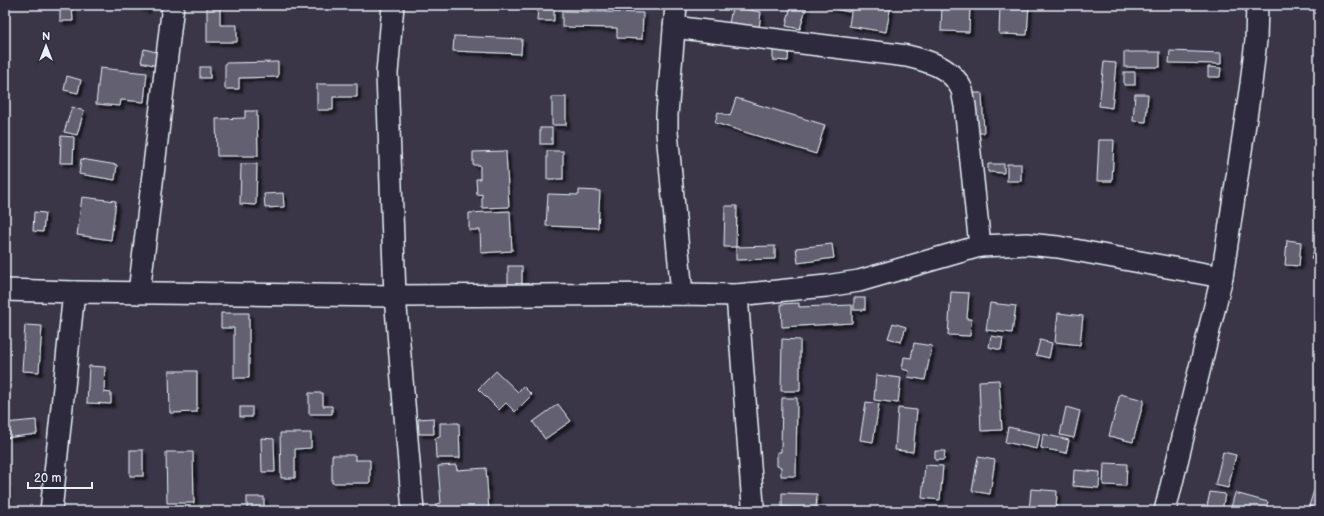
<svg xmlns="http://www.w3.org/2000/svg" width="1324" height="516" font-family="'Balsamiq Sans',sans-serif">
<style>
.building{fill:#636171;stroke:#e8f1f8;filter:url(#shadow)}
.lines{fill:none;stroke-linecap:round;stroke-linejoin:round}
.minor-casing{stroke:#e8f1f8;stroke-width:24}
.minor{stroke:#2f2a3d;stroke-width:21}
</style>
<defs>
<filter id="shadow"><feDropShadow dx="3.5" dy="3.5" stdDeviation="1" flood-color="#0009"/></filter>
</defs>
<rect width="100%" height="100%" fill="#3a3648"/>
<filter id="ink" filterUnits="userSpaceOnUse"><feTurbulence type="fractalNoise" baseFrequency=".025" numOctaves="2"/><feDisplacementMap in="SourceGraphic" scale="8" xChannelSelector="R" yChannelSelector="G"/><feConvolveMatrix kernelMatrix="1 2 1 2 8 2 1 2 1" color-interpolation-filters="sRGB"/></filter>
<g filter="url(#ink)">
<g class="building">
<path d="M60 5H72L73 21H60Z"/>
<path d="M133 5H148L147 10Z"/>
<path d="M207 5H220V25H237V42H207Z"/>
<path d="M464 5H505V7Z"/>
<path d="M514 5H535V8L514 6Z"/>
<path d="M538 5H554V21H537Z"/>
<path d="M734 5H747L746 8 733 6Z"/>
<path d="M791 5H807L800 29 786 26Z"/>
<path d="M826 5H851L849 12 825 7Z"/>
<path d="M852 5H891L886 32 849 26Z"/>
<path d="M942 5H970L969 32 941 31Z"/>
<path d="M1000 5H1029L1027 35 999 34Z"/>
<path d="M732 7 761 12 759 29 729 24Z"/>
<rect x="1316" y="8" width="3" height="8"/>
<path d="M562 11 643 13 642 39 617 38V28L562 27Z"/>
<path d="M454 36 522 39 521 54 453 51Z"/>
<path d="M773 47H789L788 61 773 60Z"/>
<path d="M144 49 164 54 161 67 141 62Z"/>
<path d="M1170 51 1221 53V64L1169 63Z"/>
<rect x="1124" y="52" width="36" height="15"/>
<path d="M278 62V77L239 78V89H225V63Z"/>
<path d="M1104 62 1116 63 1112 108 1099 106Z"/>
<rect x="200" y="67" width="10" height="11"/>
<path d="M1208 67 1221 68 1220 77H1208Z"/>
<path d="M100 68 147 73 144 102 121 100 120 106 96 104Z"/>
<rect x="1124" y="72" width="11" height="13"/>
<path d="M67 76 81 80 78 93 64 90Z"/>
<path d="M317 84H357V97H333V110H317Z"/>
<path d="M973 93H982L984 133H975Z"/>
<path d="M1135 94H1148L1146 122 1133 121Z"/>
<rect x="552" y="97" width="14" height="28"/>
<path d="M736 98 825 125 816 154 715 123 718 112 730 116Z"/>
<path d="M72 107 84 111 77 135 64 132Z"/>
<path d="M245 111H257L258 156H217L216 119 245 118Z"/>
<rect x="540" y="128" width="12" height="16"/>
<path d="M61 136 74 137 73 163H60Z"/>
<path d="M1099 140H1114L1112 181H1097Z"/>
<path d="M506 151 509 207 482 208V194L477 195 476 179H480V165H473V152Z"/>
<rect x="547" y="151" width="16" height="28"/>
<path d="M81 159 117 165 115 180 79 174Z"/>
<path d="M241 164H257L256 205 240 204Z"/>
<path d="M988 164H1004V173L988 172Z"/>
<rect x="1007" y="164" width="14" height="17"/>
<path d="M1319 165V181L1316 180Z"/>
<path d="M579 190 600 191 598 228 546 226 548 194 579 195Z"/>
<path d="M283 193 284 207 265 208 264 194Z"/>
<path d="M82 197 116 201 111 240 77 235Z"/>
<path d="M725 206H737L736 247H724Z"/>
<path d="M510 211 512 251 481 253 480 230H469V213Z"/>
<path d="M34 212 45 213 43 232 33 231Z"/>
<path d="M1319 236V261L1311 259Z"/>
<path d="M1287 240 1301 242 1299 266 1285 265Z"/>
<path d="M832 244 834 258 798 263 796 248Z"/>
<path d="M775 246V259L736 260V247Z"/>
<rect x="508" y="266" width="14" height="18"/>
<path d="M951 292 969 293 967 319H971L970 336 948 335Z"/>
<rect x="854" y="298" width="11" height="12"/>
<path d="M799 303V307L852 305V323L782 327 781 304Z"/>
<path d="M990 303 1016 306 1012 333 986 330Z"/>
<path d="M221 313H249V378H234V328H221Z"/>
<path d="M1058 313 1083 316 1080 345 1055 342Z"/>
<path d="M893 323 906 327 901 342 888 338Z"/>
<path d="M25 325 42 326 39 372 22 371Z"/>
<path d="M991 336 1003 338 1001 350 989 347Z"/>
<path d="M782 339 800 340V391H781Z"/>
<path d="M1040 340 1052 343 1049 358 1036 355Z"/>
<path d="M914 343 932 346 925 380 908 377 909 371 902 369 904 357 911 358Z"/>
<path d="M89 366 105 367 104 392 111 393V404L87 403Z"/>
<path d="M169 371H197V412L170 413Z"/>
<path d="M496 371 518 392 523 386 532 395 515 412 506 403 499 410 478 389Z"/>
<path d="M876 375 901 378 898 403 874 400Z"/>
<path d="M999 380 1002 430 981 431 979 381Z"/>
<path d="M309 393H323V406H332V414H309Z"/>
<path d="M1120 394 1144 400 1133 442 1109 436Z"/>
<path d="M782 398H797L796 476H781V467L777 466V452H781Z"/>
<path d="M866 402 879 404 873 442 860 440Z"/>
<path d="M558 404 571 421 545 439 533 422Z"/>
<rect x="240" y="407" width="12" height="10"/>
<path d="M1066 407 1080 411 1074 438 1060 435Z"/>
<path d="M898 408 917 410 913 452 895 450Z"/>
<path d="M433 418 434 434H419L418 419Z"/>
<path d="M36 420 37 434 5 438V423Z"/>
<path d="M440 423H459L460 458H436L435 438 440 437Z"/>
<path d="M1008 427 1040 434 1037 449 1005 442Z"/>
<path d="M280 433H311V448L295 449V478H281Z"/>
<path d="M1043 434 1069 440 1066 453 1041 448Z"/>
<path d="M261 438 274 439 275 472H262Z"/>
<rect x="130" y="450" width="13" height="26"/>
<path d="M935 451H945L944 460H935Z"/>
<path d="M166 452H193L194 503H167Z"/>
<path d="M1223 452 1236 455 1228 488 1215 485Z"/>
<path d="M332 455H355V460H370V483H332Z"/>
<path d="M978 457 995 460 990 494 972 491Z"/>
<path d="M1104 463 1127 464 1126 486 1103 485Z"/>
<path d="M456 465 457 470 486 468 489 511H436V504L441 503 438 466Z"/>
<path d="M925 465 943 466 940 500 922 498Z"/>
<path d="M1074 470 1100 472 1099 488 1073 486Z"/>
<path d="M1318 478H1319V509L1309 506Z"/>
<rect x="5" y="484" width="2" height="17"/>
<path d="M1031 489 1057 491 1056 511H1029Z"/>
<path d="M1210 492 1225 494 1222 511H1206Z"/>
<path d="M782 493 817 494 816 509 782 507Z"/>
<path d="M1235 493 1268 502 1265 511H1230Z"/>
<rect x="247" y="497" width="17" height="14"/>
<path d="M827 509 853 510 852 511H827Z"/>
</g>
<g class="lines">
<defs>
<g id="minor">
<path d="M393 5 387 73 395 296 413 511"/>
<path d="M676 5 667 115V132L682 294"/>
<path d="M674 27 907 56C928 61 952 67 962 90 963 95 964 101 965 106L980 246"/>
<path d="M5 290 74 292 395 296 682 294 737 295 826 286 859 281 980 246 1027 244 1058 247 1222 277"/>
<path d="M139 293 173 5"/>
<path d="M737 295 753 505"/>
<path d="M51 511 74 292"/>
<path d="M1165 511 1222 277 1251 84 1256 40 1257 5"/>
</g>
</defs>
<use href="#minor" class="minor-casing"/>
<use href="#minor" class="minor"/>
</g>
</g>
<rect width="1324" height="516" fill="none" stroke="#2f2a3d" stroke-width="20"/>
<rect x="10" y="10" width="1304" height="496" fill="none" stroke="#e8f1f8" stroke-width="1.5" filter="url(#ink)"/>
<g transform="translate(46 46)" stroke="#2f2a3d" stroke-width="3" paint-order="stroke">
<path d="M0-3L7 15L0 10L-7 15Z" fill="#e8f1f8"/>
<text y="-6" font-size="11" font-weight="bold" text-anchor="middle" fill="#e8f1f8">N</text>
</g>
<path d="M28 482v6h64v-6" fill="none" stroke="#e8f1f8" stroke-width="2"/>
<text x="34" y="482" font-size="12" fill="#e8f1f8" stroke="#2f2a3d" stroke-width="3" paint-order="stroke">20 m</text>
</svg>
